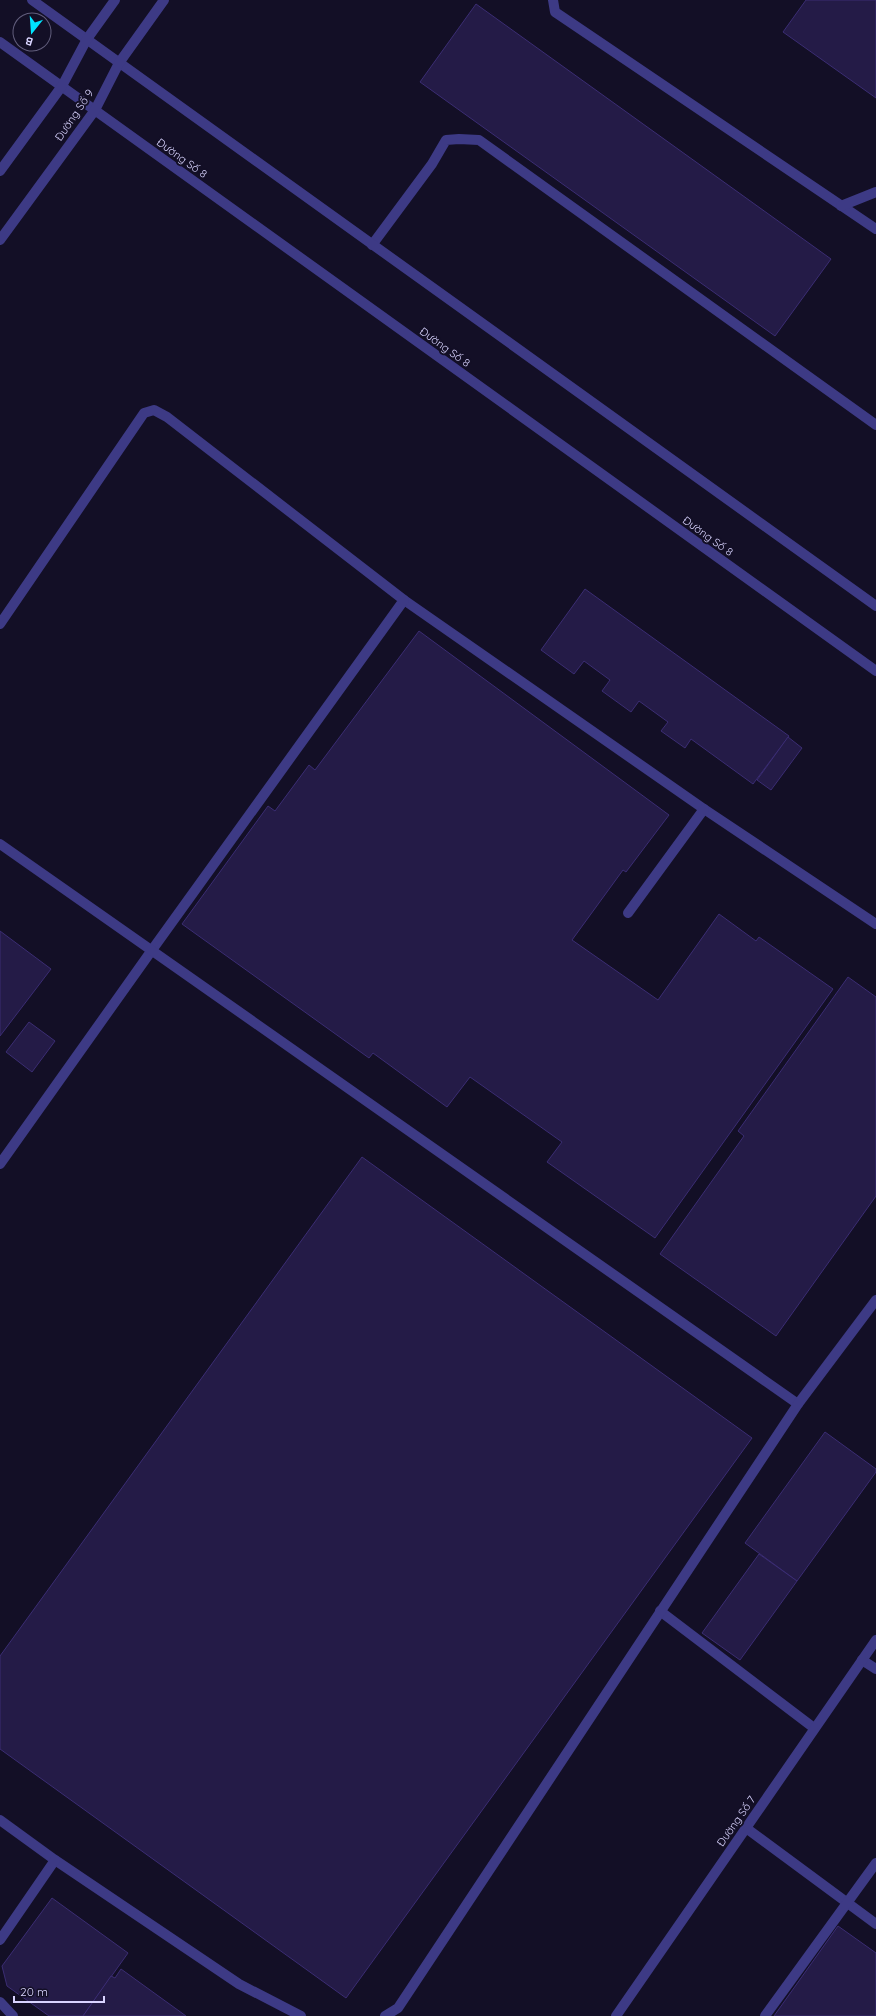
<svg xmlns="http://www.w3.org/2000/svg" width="876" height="2016" font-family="Quicksand,sans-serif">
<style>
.building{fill:#241b47;stroke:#3b2d73}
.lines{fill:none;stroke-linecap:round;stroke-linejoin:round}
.service{stroke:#3d3a85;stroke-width:10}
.minor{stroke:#3d3a85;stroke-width:10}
.tertiary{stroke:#3d3a85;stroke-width:10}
.labels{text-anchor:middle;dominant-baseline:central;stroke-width:4;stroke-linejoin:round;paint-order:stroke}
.street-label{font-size:11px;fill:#d9d4ff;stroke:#130f26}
</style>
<rect width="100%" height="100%" fill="#130f26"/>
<g class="building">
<path d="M806 0H876V98L783 32Z"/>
<path d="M476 4 831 259 775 336 420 82Z"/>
<path d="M585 589 789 736 753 784 691 739 685 748 661 731 668 722 639 701 631 712 602 691 610 680 584 661 574 674 541 650Z"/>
<path d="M419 631 669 815 626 872 623 870 572 940 658 1000 719 914 756 941 759 937 833 989 655 1238 547 1162 562 1142 470 1077 447 1107 373 1053 369 1058 182 924 268 806 275 811 309 765 315 770Z"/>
<path d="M788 737 802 748 771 790 757 780Z"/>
<path d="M0 931 51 969 0 1036Z"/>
<path d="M848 977 876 997V1196L776 1336 660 1254 744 1136 738 1131Z"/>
<path d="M29 1022 55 1041 32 1072 6 1052Z"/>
<path d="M362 1157 752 1438 346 1998 0 1749V1656Z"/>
<path d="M825 1432 876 1469V1472L797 1581 745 1543Z"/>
<path d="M759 1554 797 1581 740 1660 702 1633Z"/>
<path d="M52 1898 128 1953 83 2016H49L7 1986 2 1966Z"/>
<path d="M838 1926 876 1953V2016H774Z"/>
<path d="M121 1969 186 2016H83L111 1976 115 1978Z"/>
</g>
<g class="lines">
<g class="service">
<path d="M553 0 555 12 876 229"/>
<path d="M841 206 876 192"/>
<path d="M372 245 432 164 446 140 459 139 479 140 876 425"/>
<path d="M404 600 704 809 876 924"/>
<path d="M0 624 144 413 154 410 167 417 404 600 152 950 0 1164"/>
<path d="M0 844 798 1404"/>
<path d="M628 913 704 809"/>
<path d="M660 1611 814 1728"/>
<path d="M862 1660 876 1669"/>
<path d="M0 1820 55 1860 239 1984 301 2016"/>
<path d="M746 1828 876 1924"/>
<path d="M0 1940 55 1860"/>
<path d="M0 2002 13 2016"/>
<path d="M385 2016 398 2008 798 1404 876 1300"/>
<path d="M765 2016 876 1863"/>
</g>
<path class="minor" d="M616 2016 876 1640"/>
<g class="tertiary">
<path d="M32 0 876 606"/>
<path d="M0 42 876 671"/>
<path d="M0 171 62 86 87 39 115 0"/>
<path d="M0 240 95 110 119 63 164 0"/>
</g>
</g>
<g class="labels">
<g class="street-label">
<text transform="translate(74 115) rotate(-56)">Đường Số 9</text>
<text transform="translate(182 158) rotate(36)">Đường Số 8</text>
<text transform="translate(445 347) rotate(36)">Đường Số 8</text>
<text transform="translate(708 536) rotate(36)">Đường Số 8</text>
<text transform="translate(736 1821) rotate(-55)">Đường Số 7</text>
</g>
</g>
<g transform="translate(32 32) rotate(197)"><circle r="19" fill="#130f26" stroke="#625e7d"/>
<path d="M0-3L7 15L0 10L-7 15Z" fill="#00e5ff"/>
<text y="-6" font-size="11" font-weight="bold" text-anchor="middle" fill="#d9d4ff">B</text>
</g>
<path d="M14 1996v6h90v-6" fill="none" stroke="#d9d4ff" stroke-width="2"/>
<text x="20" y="1996" font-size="12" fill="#d9d4ff" stroke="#130f26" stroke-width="3" paint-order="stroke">20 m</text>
</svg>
